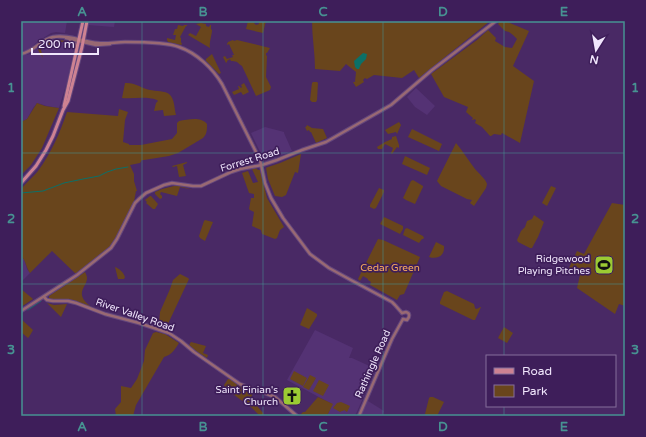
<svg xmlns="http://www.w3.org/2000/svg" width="646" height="437" font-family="'Varela Round',sans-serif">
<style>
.built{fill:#543274}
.green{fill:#69451c}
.water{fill:#0c7068}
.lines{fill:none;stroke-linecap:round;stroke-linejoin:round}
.stream{stroke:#0c7068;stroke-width:1}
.tertiary-casing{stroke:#64477d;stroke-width:4.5}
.secondary-casing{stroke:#64477d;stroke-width:5}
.tertiary{stroke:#996973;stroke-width:2.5}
.secondary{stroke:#cd8292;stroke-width:3}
.grid{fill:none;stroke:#479292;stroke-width:1;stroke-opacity:0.55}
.labels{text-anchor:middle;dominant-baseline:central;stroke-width:3.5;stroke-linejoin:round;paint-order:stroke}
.street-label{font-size:10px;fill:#f0e6fc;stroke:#3e1e5a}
.poi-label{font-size:10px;fill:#f0e6fc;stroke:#3e1e5a;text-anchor:end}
.park-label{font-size:10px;fill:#ffb15d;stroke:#3e1e5a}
.neatline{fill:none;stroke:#479292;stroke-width:1.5}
.grid-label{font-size:13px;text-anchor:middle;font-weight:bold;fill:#479292}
</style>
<rect width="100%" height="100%" fill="#492965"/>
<g class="built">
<path d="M21 21H67L65 33 56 32 51 33 37 42 29 49 21 52Z"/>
<path d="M89 21H115L114 27 88 25Z"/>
<path d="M55 40H65L68 41 74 47 67 82 59 108 47 106 37 103 33 108 27 119 21 122V56L30 54 46 42Z"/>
<path d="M416 88 435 106 427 115 415 107 407 97Z"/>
<path d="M265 127 284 132V133L292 151 275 158 266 161 264 160 251 133Z"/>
<path d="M21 256 24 259 27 269 30 273 21 282Z"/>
<path d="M315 330 353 348 349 358H352L376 369 355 416H327L332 404 287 380Z"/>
<path d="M368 401 384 411 382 416H360Z"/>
</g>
<g class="green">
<path d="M248 21H255L254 23 256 25 259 24 258 21H266L263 33 246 29Z"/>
<path d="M312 21H490L419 78 414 70 402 78 374 75 367 79 365 78 363 80 364 82 356 87 353 82H355L356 72 346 64 340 71 315 69C315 53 312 37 312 21Z"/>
<path d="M500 21H505L529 31 513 66 534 81 520 143 502 133 501 135 494 134 491 136H490L482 127 475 123 476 120 474 119 473 120H472L473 118 466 112 468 107 444 97 431 74 477 40 488 30 496 38 495 41 505 47 512 48 517 39 513 35 509 32 505 31 498 24Z"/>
<path d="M201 23 206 24V26L209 27 210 25H211V29L212 30C212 35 209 42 210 48L188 35 190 33 196 36 201 27 196 24Z"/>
<path d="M178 25 183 26 184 25H187V26H186L180 37 181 38V42L182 44 181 45 168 42 167 40V38L175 40 176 35H173L175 29H177Z"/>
<path d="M51 39 52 41 58 40 67 41C55 43 51 42 41 50L43 58 38 50V47L44 42Z"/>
<path d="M233 40 234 41 237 40 270 48 267 53H266V55L267 56 266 77 271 87 270 90 256 96 242 66C236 62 240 62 231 61L230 59 227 61V62L226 63 223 57 225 56 227 59 233 57 232 55H234L229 44 227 45V44L228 42Z"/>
<path d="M212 54 221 73 219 74 206 61V59Z"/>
<path d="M313 82H317L318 83 317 100 316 102H312L310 100 312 83Z"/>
<path d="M125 83C134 82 141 88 150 90 155 91 166 91 169 94 175 99 174 108 176 115L164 116 163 110 154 111 156 103 158 101 157 100C146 96 134 99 122 98Z"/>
<path d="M244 83 249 92 243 95 241 92 234 95 232 92 239 89 238 86H239L241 88 242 87 241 85Z"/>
<path d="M37 103 45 106 59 108 42 148 31 165 21 175V122L27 119Z"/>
<path d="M119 109 128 112 125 120 123 142 129 144V145H141L172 139 177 133V123L179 121C188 120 200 116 207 124 207 130 207 134 203 138L178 153 169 156 144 160H142L140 163 130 165 134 174V181L137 191H136L133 207 114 245 77 275 52 251 30 273C26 268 26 260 21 256V189C26 183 33 177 38 171 51 153 60 133 67 112L118 116Z"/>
<path d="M399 122 401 125 397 134 396 132 388 134 385 130Z"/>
<path d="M307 125 312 128 323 129 327 138 316 143 311 132H310L309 130 307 131 305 127H306Z"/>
<path d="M412 129 442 144 439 151 408 137Z"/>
<path d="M396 136 399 145V148L397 147 392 154 391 153 393 148 385 144 382 149H378L377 147 385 142 392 139V137Z"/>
<path d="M456 143C463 151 468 160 475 169 479 174 485 178 487 184L486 188 474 206 470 203 472 200 467 199 441 186 437 181Z"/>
<path d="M301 154 298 173 295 172 286 195 282 197 275 196 268 179 266 168 268 167 280 163Z"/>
<path d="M405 156 430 168 427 175 402 164Z"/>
<path d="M187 162V163L183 165 186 176 179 177 177 166 173 167 172 166Z"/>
<path d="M256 168 258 170H260L267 198 284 227 280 230 277 238 275 239 262 234 261 230 252 226 254 212 250 210 249 209 251 198H254V194L249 193 242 173 248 171 253 183 258 182 252 169Z"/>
<path d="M413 180 423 186V187L415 204 406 200 403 198 411 181Z"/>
<path d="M174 186H180L193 190 180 187 177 196 161 192 160 194 162 196V198L160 199 155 194V192L162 189Z"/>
<path d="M551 186 556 188 547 206 542 203Z"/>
<path d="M379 188 384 190V192L376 208 374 209 370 207V205Z"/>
<path d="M150 196H151L158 204 155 209H153L146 203 147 202 145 200Z"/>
<path d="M612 203 625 205V306L619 304 615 314 577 288 580 275 569 269V268L577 251 584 254Z"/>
<path d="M534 215 544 222 538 237 532 248H530L518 242 517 240 521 231 525 227 527 221 532 219Z"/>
<path d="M384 217 403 226V229L400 234 380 224Z"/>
<path d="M205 220 213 222 205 241 200 238 199 236 204 221Z"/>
<path d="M407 228 423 236 424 238 423 239H422L419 243 403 235 405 229Z"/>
<path d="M378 239 383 240 420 257 404 294 400 295 397 300 370 285 371 282 368 280V279L363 276 360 281 358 279Z"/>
<path d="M436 242 444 246C445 255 438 260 429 257Z"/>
<path d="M115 267C120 269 123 272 125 277L124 279H118Z"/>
<path d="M85 272C86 274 87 276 87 278 87 286 78 290 84 300 86 303 90 306 94 309L73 300 60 299 53 300 49 298V296Z"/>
<path d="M180 274 188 278 189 279 167 326H164L159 323 160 312 170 289 173 280Z"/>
<path d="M21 289 33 299 21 307Z"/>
<path d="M447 291 474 304 475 308 476 309 479 308 480 307H481L475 320H473L440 304V302L444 292Z"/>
<path d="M47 303 54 305 67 304 61 317Z"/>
<path d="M307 308 317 314V316L309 329 300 325Z"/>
<path d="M21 319 33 330 29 337 28 338 21 332Z"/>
<path d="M504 327 513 333 507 343 498 338Z"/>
<path d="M156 332 165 334 179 343C175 349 172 355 164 357L136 405 133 416H116L115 409 121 402V386L131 388 137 379 144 361 145 350 153 333Z"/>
<path d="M191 342 206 346 203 353 208 355 207 358 197 352 189 345Z"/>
<path d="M294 371 307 378 303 386 290 379Z"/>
<path d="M310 375 316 378 309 390 303 387Z"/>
<path d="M228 379H231L241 386 252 390 251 392 253 393 251 398 252 400 263 413 264 416H260L252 408 226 389 224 385Z"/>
<path d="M319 380 329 385 323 396 313 391Z"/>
<path d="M318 397 333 404 327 416H302L301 414 303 412H305Z"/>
<path d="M430 397H433L444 402 437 416H426L425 414 429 398Z"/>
<path d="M341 402 350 406 347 412 344 410 343 411H342L340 412 333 408 337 403Z"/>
</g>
<path class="water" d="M363 53 367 54 366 59 361 64 359 69H357L355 67 354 61Z"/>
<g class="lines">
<g class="stream">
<path d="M21 193 43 191 64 183 83 179 99 176 107 172 116 169 128 167"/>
<path d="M28 310 41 301"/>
</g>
<defs>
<g id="tertiary">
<path d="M66 38 96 45 110 44"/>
<path d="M70 40 75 44 76 49"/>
<path d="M21 54C35 51 40 40 53 37 68 34 83 42 98 43 107 44 116 42 125 42 139 42 167 42 179 47 197 53 213 69 222 84L260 160 265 183 271 198 283 218 310 254 329 268 349 279 392 302 395 305 402 313"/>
<path d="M44 297 47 300 53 301H68L76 303 105 314 139 323 169 333 181 341 194 352 240 384 275 397 297 416"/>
<path d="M21 311 77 275 111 248 117 239 135 203 139 199 146 193 164 185 172 183 193 186H201L231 172 240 169 262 165 277 160 302 150 326 142 391 105 432 70 496 21"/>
<path d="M402 313 406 312C410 313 410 317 407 320L403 319"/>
<path d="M359 416 392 339 403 319"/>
</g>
<g id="secondary">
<path d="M64 106 83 21"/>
<path d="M21 183 36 166 46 150 53 136 63 110 68 101 82 47 87 21"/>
</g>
</defs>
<use href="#tertiary" class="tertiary-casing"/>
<use href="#secondary" class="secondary-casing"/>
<use href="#tertiary" class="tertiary"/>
<use href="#secondary" class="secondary"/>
</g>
<path class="grid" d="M142 21V416M263 21V416M383 21V416M504 21V356M21 153H625M21 284H625M504 406V416"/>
<defs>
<symbol id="stadium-square" viewBox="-11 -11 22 22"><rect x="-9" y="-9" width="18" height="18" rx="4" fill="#9bcb33" stroke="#3e1e5a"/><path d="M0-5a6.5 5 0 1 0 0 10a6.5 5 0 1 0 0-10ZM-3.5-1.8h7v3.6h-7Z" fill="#111"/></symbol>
<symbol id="church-square" viewBox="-11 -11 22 22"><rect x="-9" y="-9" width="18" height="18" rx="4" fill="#9bcb33" stroke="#3e1e5a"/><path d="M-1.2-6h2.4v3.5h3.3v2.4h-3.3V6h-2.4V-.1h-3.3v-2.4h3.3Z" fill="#111"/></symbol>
</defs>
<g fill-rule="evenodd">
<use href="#stadium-square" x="593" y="254" width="22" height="22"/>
<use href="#church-square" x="281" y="385" width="22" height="22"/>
</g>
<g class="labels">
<g class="street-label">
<text transform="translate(250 160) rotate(-17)">Forrest Road</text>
<text transform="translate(135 315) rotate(19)">River Valley Road</text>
<text transform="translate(373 364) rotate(-66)">Rathingle Road</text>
</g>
<g class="poi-label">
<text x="590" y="259">Ridgewood<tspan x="590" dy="12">Playing Pitches</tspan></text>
<text x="278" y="390">Saint Finian's<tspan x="278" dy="12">Church</tspan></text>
</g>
<g class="park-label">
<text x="390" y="268">Cedar Green</text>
</g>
</g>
<rect width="646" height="437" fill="none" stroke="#3e1e5a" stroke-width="44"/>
<rect x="486" y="355" width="130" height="52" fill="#3e1e5a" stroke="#856e9b"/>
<rect x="494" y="368" width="20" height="6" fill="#cd8292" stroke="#856e9b"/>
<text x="522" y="375" font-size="12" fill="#f0e6fc">Road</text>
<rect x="494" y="385" width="20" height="12" fill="#69451c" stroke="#856e9b"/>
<text x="522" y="395" font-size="12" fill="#f0e6fc">Park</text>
<g transform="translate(596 50) rotate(191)" stroke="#3e1e5a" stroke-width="3" paint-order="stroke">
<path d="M0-3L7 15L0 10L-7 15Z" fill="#f0e6fc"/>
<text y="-6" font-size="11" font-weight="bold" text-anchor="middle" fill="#f0e6fc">N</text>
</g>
<path d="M32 48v6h66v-6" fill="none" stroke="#f0e6fc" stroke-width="2"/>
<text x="38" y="48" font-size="12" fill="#f0e6fc" stroke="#3e1e5a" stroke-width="3" paint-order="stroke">200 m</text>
<rect x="22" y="22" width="602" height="393" class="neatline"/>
<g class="grid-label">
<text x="82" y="16">A</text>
<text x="203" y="16">B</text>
<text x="323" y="16">C</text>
<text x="443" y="16">D</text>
<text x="564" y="16">E</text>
<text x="11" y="92">1</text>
<text x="635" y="92">1</text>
<text x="11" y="223">2</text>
<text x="635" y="223">2</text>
<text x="11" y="354">3</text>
<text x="635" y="354">3</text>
<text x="82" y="431">A</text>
<text x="203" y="431">B</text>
<text x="323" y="431">C</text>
<text x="443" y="431">D</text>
<text x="564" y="431">E</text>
</g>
</svg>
